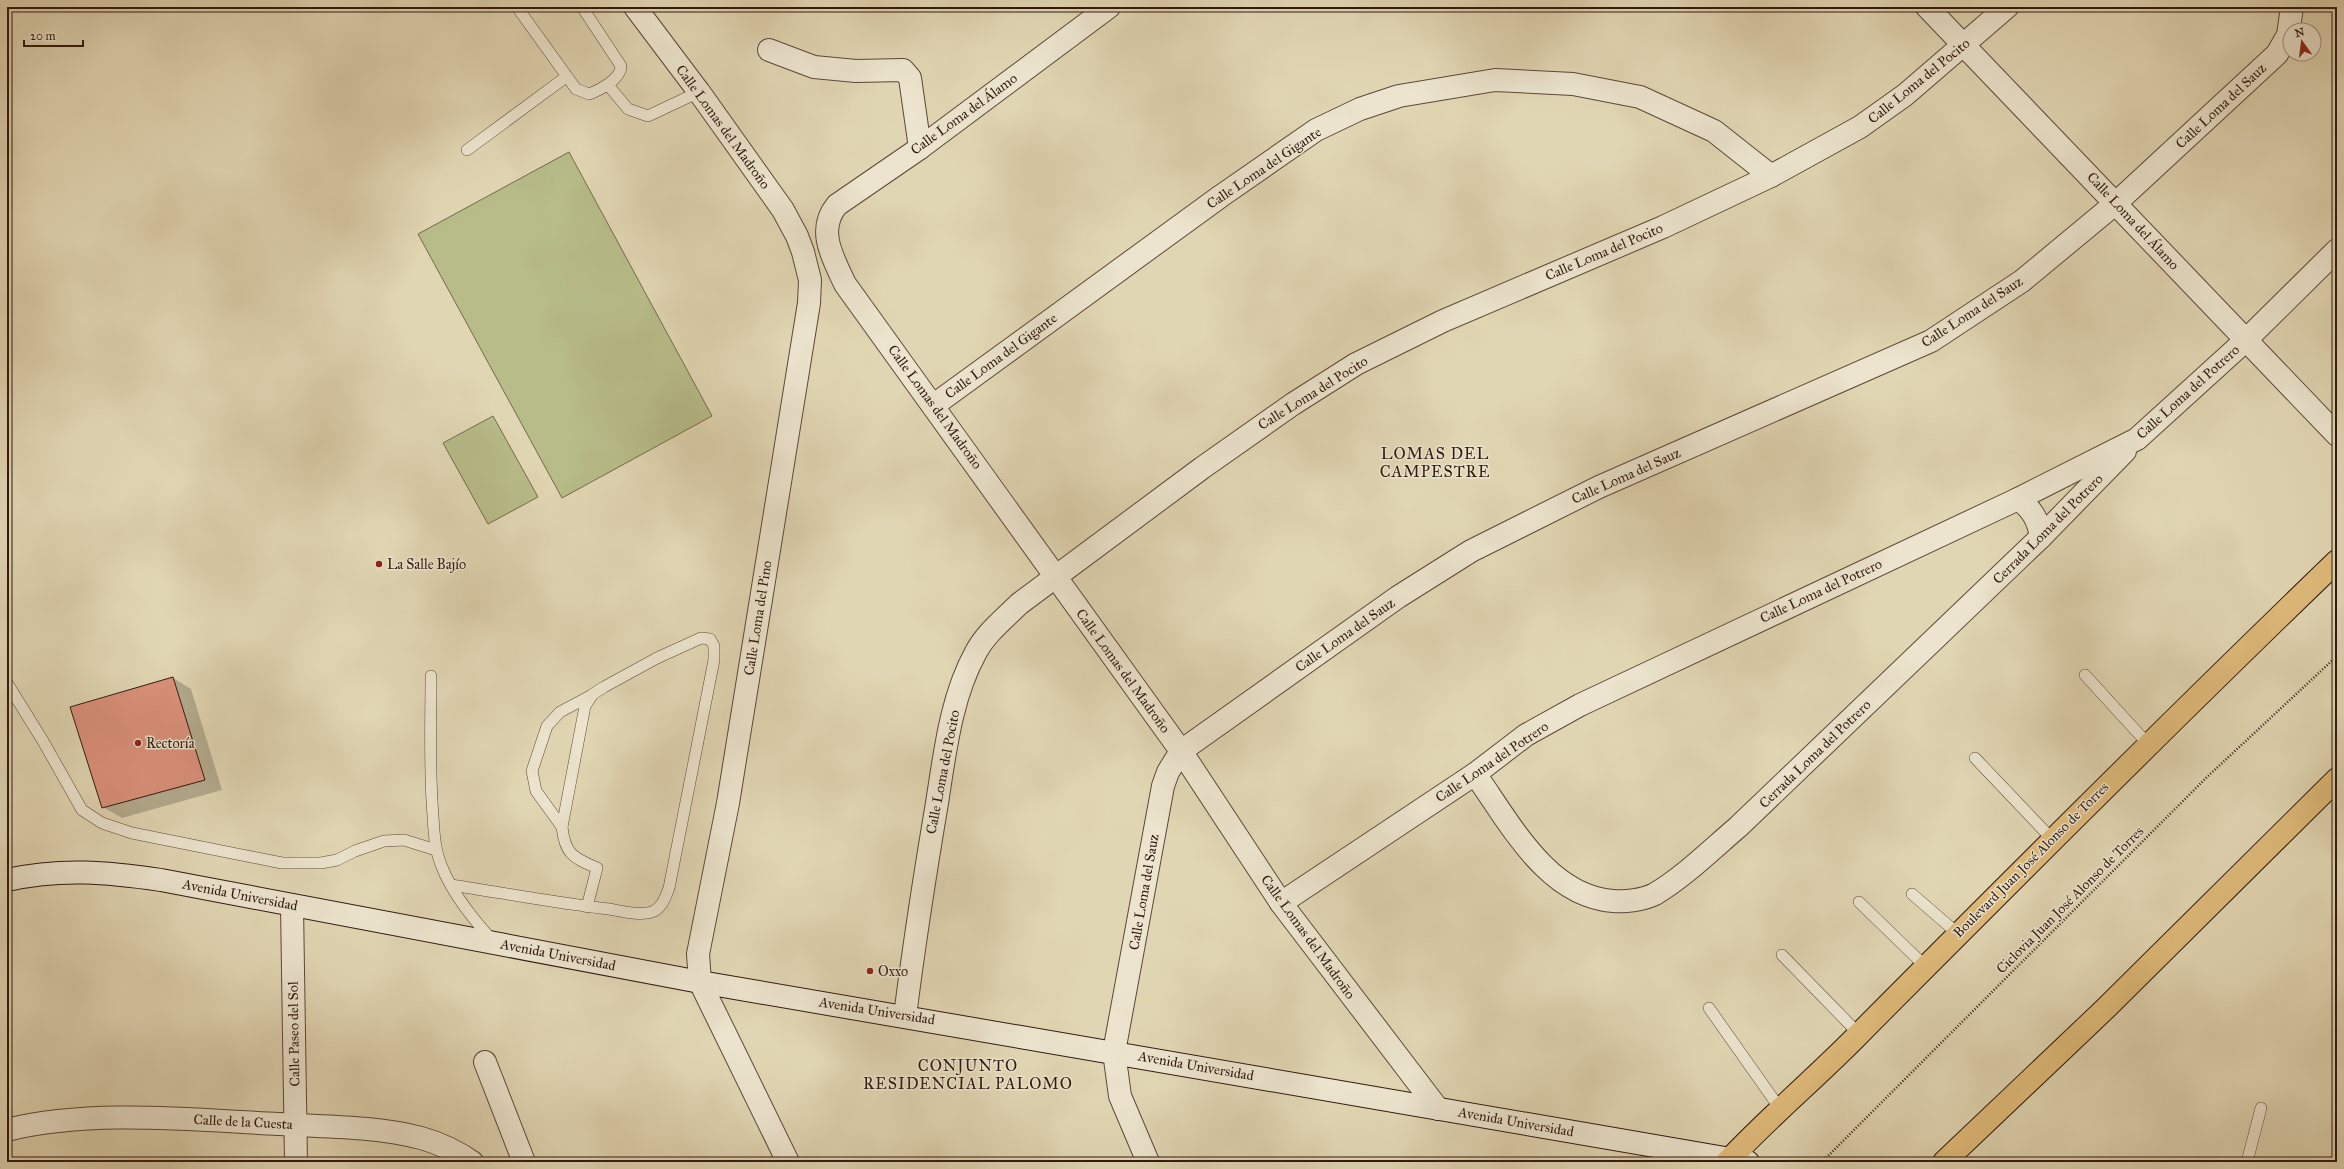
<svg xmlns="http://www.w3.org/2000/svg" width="2344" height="1169" font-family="'IM FELL Great Primer',serif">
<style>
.garden{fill:#b7bc89;stroke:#746a4c}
.shadow{fill:#0003}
.building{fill:#db917b;stroke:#301910}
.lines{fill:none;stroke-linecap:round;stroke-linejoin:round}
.lane-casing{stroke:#5c4839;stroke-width:12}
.street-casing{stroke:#5c4839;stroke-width:24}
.secondary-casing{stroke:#301910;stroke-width:24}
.primary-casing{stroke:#301910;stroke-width:24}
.path{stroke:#301910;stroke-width:2.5;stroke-dasharray:1 2;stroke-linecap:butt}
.lane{stroke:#ece4ce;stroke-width:11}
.street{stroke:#ece4ce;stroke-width:22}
.secondary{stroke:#ece4ce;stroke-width:22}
.primary{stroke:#e0bb7a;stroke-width:22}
.poi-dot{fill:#8f2418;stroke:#ece4ce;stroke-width:1.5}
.labels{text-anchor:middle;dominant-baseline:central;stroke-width:3;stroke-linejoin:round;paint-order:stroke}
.street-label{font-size:14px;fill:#301910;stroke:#ece4ce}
.poi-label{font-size:14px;fill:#301910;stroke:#ece4ce;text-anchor:start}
.quarter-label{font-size:16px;letter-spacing:1px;fill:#301910;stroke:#ece4ce}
</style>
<rect width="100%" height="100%" fill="#e1d6b3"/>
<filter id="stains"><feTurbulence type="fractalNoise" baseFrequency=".005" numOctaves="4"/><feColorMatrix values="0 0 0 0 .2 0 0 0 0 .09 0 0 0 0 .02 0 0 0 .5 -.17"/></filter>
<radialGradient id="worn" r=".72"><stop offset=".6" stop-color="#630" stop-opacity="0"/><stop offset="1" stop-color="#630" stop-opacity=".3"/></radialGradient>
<g class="garden">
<path d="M569 152 712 416 562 498 418 234Z"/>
<path d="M493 416 538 497 488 524 443 443Z"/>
</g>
<path class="shadow" d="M173 678 191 689 222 790 122 818 103 807Z"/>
<path class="building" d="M173 677 205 780 102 808 70 707Z"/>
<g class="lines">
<defs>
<g id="lane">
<path d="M517 7 576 89 589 94C600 90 621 79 621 66L582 7"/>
<path d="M608 85 628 109 648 116 699 92"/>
<path d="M467 150 566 77"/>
<path d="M2085 675 2148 744"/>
<path d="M431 676C431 723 429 770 433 816 434 834 435 851 442 867 452 893 473 919 492 940"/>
<path d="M7 683 43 741 82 810 102 823 132 833 282 863H321L337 860 355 851 384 841 404 840 436 850"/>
<path d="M1975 758 2052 839"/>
<path d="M562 827 536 791 532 771 547 726 560 712 592 695"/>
<path d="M451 885C504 893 556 903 609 909 621 911 640 916 652 912 662 908 665 898 669 888L714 660V646L710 639 701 638 657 658 604 687 593 694 585 706 562 827C565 855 574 858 597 868L587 907"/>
<path d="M1912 894 1957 933"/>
<path d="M1859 902 1925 966"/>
<path d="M1782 955 1859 1034"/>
<path d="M1709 1008 1781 1110"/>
<path d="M2247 1162 2261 1108"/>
</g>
<g id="street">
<path d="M635 7 699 92 783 210 797 236 803 252 810 280 809 303 728 803 698 954 700 982 788 1162"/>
<path d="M1109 7 920 148 837 205C816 230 833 258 845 284L1181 751 1281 903 1438 1109"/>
<path d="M1927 7 2337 435"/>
<path d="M769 50 814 67 856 71 903 70 910 78 920 148"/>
<path d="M934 405 1221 196 1316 130 1360 109 1399 96 1495 80 1573 84 1640 97 1714 131 1771 176"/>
<path d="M2018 499C2032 509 2038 519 2041 537"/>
<path d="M1475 774C1510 823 1547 896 1613 901 1626 902 1643 900 1655 894 1685 876 1711 850 1738 827L2041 537 2125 451"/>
<path d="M1281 903 1475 774 1526 735 1580 705 2018 499 2137 439 2246 340 2337 250"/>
<path d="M292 906 296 1162"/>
<path d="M905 1016C914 945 925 874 937 803 945 752 951 697 976 652 986 633 1004 619 1019 604L1202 468 1293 404 1356 364 1443 321 1663 227 1771 176 1860 127 1905 95 2007 7"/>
<path d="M485 1062 524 1162"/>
<path d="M7 1130C91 1109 193 1120 279 1124 326 1127 375 1126 421 1138 439 1143 456 1151 472 1162"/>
<path d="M1148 1162 1120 1096 1114 1052 1163 786 1168 772 1181 751 1398 597 1471 551 1599 487 1931 341 2022 281 2116 203 2277 54 2288 35 2292 7"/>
</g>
<path id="secondary" d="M7 880C61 868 107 872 161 880L700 982 1748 1162"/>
<g id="primary">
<path d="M1727 1162C1769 1117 1817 1077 1860 1033 2018 874 2176 716 2337 561"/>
<path d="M1944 1162 2106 1008 2337 779"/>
</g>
</defs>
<use href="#lane" class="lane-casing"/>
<use href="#street" class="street-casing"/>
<use href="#secondary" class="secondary-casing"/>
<use href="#primary" class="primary-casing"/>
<path class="path" d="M1822 1162 2206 778 2337 656"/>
<use href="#lane" class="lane"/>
<use href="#street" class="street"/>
<use href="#secondary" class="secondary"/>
<use href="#primary" class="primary"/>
</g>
<g class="poi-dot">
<circle cx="379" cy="564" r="4"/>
<circle cx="138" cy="743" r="4"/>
<circle cx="870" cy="971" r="4"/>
</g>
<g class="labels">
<g class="street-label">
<text transform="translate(1919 81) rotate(-39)">Calle Loma del Pocito</text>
<text transform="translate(2221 106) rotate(-43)">Calle Loma del Sauz</text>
<text transform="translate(964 114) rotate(-36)">Calle Loma del Álamo</text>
<text transform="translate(723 127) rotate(54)">Calle Lomas del Madroño</text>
<text transform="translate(1264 168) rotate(-34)">Calle Loma del Gigante</text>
<text transform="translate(2133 221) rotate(47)">Calle Loma del Álamo</text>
<text transform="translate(1604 252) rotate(-23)">Calle Loma del Pocito</text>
<text transform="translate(1972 312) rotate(-33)">Calle Loma del Sauz</text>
<text transform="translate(1001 356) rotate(-36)">Calle Loma del Gigante</text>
<text transform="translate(2188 392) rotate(-42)">Calle Loma del Potrero</text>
<text transform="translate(1313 393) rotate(-32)">Calle Loma del Pocito</text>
<text transform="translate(935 407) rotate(54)">Calle Lomas del Madroño</text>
<text transform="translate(1626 476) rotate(-24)">Calle Loma del Sauz</text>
<text transform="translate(2048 529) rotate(-45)">Cerrada Loma del Potrero</text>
<text transform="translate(1821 591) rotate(-25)">Calle Loma del Potrero</text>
<text transform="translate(758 618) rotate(-81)">Calle Loma del Pino</text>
<text transform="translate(1345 635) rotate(-35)">Calle Loma del Sauz</text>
<text transform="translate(1123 671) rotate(54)">Calle Lomas del Madroño</text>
<text transform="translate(1815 754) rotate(-44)">Cerrada Loma del Potrero</text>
<text transform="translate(1492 762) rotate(-34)">Calle Loma del Potrero</text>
<text transform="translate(943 772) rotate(-79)">Calle Loma del Pocito</text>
<text transform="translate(2031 860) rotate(-45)">Boulevard Juan José Alonso de Torres</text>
<text transform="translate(1144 892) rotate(-80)">Calle Loma del Sauz</text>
<text transform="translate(240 895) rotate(11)">Avenida Universidad</text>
<text transform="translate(2070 900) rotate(-45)">Ciclovia Juan José Alonso de Torres</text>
<text transform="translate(1308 937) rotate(54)">Calle Lomas del Madroño</text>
<text transform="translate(558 955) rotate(11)">Avenida Universidad</text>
<text transform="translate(877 1011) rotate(9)">Avenida Universidad</text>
<text transform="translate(294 1034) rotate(-91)">Calle Paseo del Sol</text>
<text transform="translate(1196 1066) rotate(10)">Avenida Universidad</text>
<text transform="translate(243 1122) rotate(3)">Calle de la Cuesta</text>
<text transform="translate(1516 1122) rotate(10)">Avenida Universidad</text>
</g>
<g class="poi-label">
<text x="387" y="564">La Salle Bajío</text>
<text x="146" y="743">Rectoría</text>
<text x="878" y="971">Oxxo</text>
</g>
<g class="quarter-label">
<text x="1435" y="453">LOMAS DEL<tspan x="1435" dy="18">CAMPESTRE</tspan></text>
<text x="968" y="1065">CONJUNTO<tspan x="968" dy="18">RESIDENCIAL PALOMO</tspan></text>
</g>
</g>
<rect width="2344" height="1169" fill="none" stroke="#e1d6b3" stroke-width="24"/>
<rect x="8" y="8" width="2328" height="1153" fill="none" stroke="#301910" stroke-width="2"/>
<rect x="12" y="12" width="2320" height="1145" fill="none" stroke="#301910"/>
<g transform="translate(2302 42) rotate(346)"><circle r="19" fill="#ece4ce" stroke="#a19382"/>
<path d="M0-3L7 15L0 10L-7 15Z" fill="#8f2418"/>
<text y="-6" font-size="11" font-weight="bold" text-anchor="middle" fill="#301910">N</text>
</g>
<path d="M24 40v6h59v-6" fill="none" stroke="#301910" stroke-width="2"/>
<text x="30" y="40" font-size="12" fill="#301910" stroke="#ece4ce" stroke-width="3" paint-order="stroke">20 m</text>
<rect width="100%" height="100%" filter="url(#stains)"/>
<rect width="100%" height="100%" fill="url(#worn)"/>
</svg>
